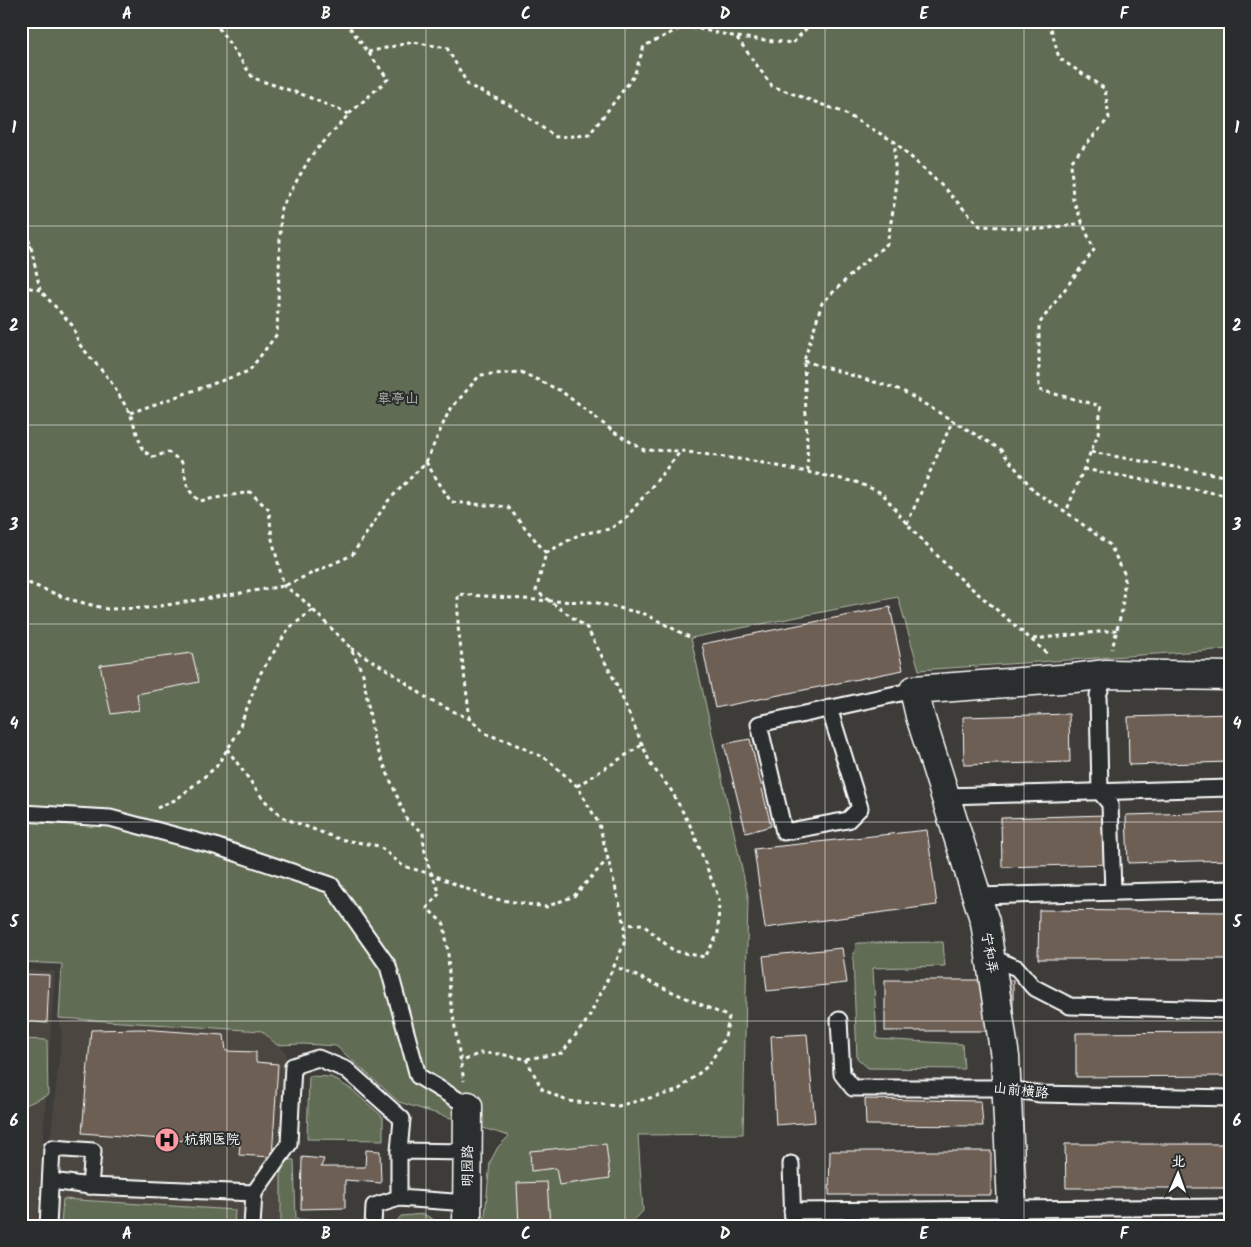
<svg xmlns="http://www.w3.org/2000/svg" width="1251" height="1247" font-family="Kalam,'LXGW WenKai TC',sans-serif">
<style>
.built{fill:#4c4641}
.green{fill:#616c53;stroke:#b0b6a9}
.building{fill:#6e5f54;stroke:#fff}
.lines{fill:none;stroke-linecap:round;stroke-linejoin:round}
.lane-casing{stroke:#fff;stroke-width:19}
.street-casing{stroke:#fff;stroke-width:31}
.path{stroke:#fff;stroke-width:3;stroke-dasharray:4 4;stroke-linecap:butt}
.lane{stroke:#2a2d2e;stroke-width:15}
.street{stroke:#2a2d2e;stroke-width:28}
.grid{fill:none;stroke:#fff;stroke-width:1;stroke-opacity:0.55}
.labels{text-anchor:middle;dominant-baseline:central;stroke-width:4;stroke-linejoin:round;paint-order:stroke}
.park-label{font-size:14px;fill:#b0b6a9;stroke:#2a2d2e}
.street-label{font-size:14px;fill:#fff;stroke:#2a2d2e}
.poi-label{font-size:14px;fill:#fff;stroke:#2a2d2e;text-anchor:start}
.neatline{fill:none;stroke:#fff;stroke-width:2}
.grid-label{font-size:16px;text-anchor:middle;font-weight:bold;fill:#fff}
</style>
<rect width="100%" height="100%" fill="#3e3c39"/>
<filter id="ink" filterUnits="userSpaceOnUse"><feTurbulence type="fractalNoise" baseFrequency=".02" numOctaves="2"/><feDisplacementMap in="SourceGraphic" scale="10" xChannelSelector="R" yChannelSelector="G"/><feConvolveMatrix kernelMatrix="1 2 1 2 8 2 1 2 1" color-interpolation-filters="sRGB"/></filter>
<g filter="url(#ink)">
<g class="built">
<path d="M21 970 55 971 37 1221 21 1220Z"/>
<path d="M59 1018 262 1031 286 1053 281 1226H41L62 1033Z"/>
</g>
<g class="green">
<path d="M21 21H1230V649L919 670 898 597 691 638 748 896 743 1134 638 1135 643 1211 629 1226H484L490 1162 498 1147 509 1136 399 1102 336 1046 303 1044 277 1045 262 1031 59 1018 62 964 21 962Z"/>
<path d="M943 942 945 966 873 968 877 1039 962 1044 964 1069 868 1068 857 1058 853 958 857 943Z"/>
<path d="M21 1039 47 1040 48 1095 21 1107Z"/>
<path d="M309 1076 331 1077 351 1089 383 1117V1140L307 1139Z"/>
<path d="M281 1159 294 1160 296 1219 351 1223 352 1226H281Z"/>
<path d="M63 1199 235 1210 234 1226H61Z"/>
<path d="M423 1214 446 1226H393L401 1216Z"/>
</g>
<g class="building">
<path d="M890 607 903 670 715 708 702 644Z"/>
<path d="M192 653 199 682 137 694 139 710 111 714 100 665Z"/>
<path d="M1069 714 1070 762 964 765 963 717Z"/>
<path d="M1230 714V762L1129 765 1128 717Z"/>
<path d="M750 739 771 826 746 833 724 744Z"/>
<path d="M1230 812V860L1128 863 1126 815Z"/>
<path d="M1107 815 1108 864 1002 867 1001 818Z"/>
<path d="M927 830 937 905 765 928 754 849Z"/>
<path d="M1039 910 1230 912V959H1038Z"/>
<path d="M842 948 847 983 767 991 763 956Z"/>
<path d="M21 974 49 975 47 1023 21 1021Z"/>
<rect x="885" y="980" width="128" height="51"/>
<path d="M141 1029 224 1035 226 1051 256 1052V1062L278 1064 272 1157 239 1155 240 1145 82 1133 91 1030Z"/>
<path d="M1230 1032V1076L1076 1077V1033Z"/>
<path d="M807 1034 815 1122 776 1125 771 1036Z"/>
<path d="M865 1099 981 1101 983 1126 866 1125Z"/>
<path d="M606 1144 610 1178 559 1185 556 1168 531 1171 530 1151Z"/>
<path d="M1065 1144H1227V1188H1066Z"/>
<path d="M366 1150 380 1151 381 1183 345 1180V1208L301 1209 302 1157 324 1159 321 1167H365Z"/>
<path d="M830 1151H991V1195H829Z"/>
<path d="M547 1182 550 1226H519L517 1183Z"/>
<path d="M1230 1223V1226H1068V1224Z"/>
<path d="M996 1224V1226L834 1225Z"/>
</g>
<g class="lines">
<defs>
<g id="lane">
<path d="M1106 674 1098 695 1100 792 1110 804 1113 892"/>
<path d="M829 708 860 808 848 820 784 832 759 724 914 690"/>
<path d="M945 796 1230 788"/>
<path d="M21 813 110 818 215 846 331 885 388 966 418 1076 468 1106"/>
<path d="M976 896 1230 889"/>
<path d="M990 957 1017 968 1033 987 1070 1006 1230 1010"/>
<path d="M839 1020 842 1074 853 1088H1007L1039 1094 1230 1098"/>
<path d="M791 1164 793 1226"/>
<path d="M51 1181 90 1186"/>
<path d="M254 1193 289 1144 293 1066 318 1058 347 1070 402 1119 399 1151"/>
<path d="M399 1198V1151L468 1152"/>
<path d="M792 1211 1230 1207"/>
<path d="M48 1226 52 1148 93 1151 90 1186 254 1193 252 1226"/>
<path d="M373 1226 374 1206 399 1198 467 1203"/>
</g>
<g id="street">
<path d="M467 1226 468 1106"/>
<path d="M1013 1226 1005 1057 985 922 920 716 914 690 1074 678 1106 674 1230 676"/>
</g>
</defs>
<use href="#lane" class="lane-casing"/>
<use href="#street" class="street-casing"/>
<g class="path">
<path d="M214 21 253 78 301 94 349 114"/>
<path d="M1049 21 1059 58 1105 89 1109 118 1071 162 1073 200 1094 250 1039 324V390L1101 406 1098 434 1066 512"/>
<path d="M737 38 772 86 842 112 895 142 941 185 980 226 1042 229 1083 223"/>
<path d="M368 52 413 42 447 48 468 85 508 104 556 137 589 135 634 76 644 46 685 26 737 37 793 43 813 21"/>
<path d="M21 217 31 247 40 290 73 326 79 344 109 379 130 413 143 451 154 457 168 452 182 462 188 489 199 501 250 492 269 510 272 539 284 586 300 597 350 647 363 674 374 741 407 820 423 832C424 857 429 870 440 893L427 908 444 924 448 952 450 998 464 1081"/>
<path d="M21 245 31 247"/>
<path d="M21 286 40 290"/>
<path d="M804 361 901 390 1000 449 1035 492 1066 512 1110 545 1125 575 1122 610 1112 649"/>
<path d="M130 413 249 371 277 334 281 208 311 156 349 114 388 79 345 21"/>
<path d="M1091 452 1230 477"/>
<path d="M426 462 451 502 508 507 546 553 536 591 587 628 615 681 651 765 671 790 692 829 719 899 718 934 705 957 674 951 642 924 625 925"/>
<path d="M1084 469 1230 496"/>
<path d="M808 471 804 361 822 303 860 266 887 244 895 199V142"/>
<path d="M907 524 952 422"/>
<path d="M546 553 580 534 610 529 626 518 680 452"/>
<path d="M21 580 68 599 107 609 148 608 284 586 352 555 388 501 426 462 449 411 480 375 521 372 561 391 614 432 644 450 681 451 753 461 856 482 882 493 907 524 954 573 1048 654"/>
<path d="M1033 639 1117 630"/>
<path d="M351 648 391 672 431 701 470 719 486 734 510 742 547 759 577 786 599 824 625 925 624 944 614 966 588 1019 562 1053 526 1059 499 1054 480 1053 461 1062"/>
<path d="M470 719 458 627V594L550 601 593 602 645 614 691 638"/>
<path d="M227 749 264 800 284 818 339 839 379 846 403 866 431 874 489 898 546 907 574 896 607 860"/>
<path d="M577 786 642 745"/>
<path d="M157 808 177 799 216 767 237 734 260 674 289 628 313 610"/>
<path d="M526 1059 542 1089 567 1101 618 1106 677 1091 709 1065 725 1037 729 1017 614 966"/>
</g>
<use href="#lane" class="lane"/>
<use href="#street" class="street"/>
</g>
</g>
<path class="grid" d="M227 21V1226M426 21V1226M625 21V1226M825 21V1226M1024 21V1226M21 226H1230M21 425H1230M21 624H1230M21 822H1230M21 1021H1230"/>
<defs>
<symbol id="hospital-disc" viewBox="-11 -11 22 22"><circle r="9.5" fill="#ff9aa2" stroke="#2a2d2e"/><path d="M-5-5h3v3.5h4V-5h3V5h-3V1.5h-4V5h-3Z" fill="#111"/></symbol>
</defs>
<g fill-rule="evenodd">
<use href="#hospital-disc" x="153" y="1126" width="28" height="28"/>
</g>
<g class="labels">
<g class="park-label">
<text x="398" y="399">皋亭山</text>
</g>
<g class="street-label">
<text transform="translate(989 953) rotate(81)">宁和弄</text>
<text transform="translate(1021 1091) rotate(6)">山前横路</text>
<text transform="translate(468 1166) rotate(-89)">明园路</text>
</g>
<g class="poi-label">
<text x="184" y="1140">杭钢医院</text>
</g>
</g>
<rect width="1251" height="1247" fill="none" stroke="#2a2d2e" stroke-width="55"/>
<g transform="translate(1178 1174) rotate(2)" stroke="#2a2d2e" stroke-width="4" paint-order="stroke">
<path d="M0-4L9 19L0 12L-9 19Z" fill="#ffffff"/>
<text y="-8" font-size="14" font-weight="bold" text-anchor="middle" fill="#ffffff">北</text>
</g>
<rect x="28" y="28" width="1196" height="1192" class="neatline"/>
<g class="grid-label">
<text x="127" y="19">A</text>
<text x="326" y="19">B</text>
<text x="526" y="19">C</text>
<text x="725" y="19">D</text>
<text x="924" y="19">E</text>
<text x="1124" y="19">F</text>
<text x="14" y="133">1</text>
<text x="1237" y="133">1</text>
<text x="14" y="331">2</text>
<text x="1237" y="331">2</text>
<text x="14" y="530">3</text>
<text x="1237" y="530">3</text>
<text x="14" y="729">4</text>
<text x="1237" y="729">4</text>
<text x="14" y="927">5</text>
<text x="1237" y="927">5</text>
<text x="14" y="1126">6</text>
<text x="1237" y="1126">6</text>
<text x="127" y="1239">A</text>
<text x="326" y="1239">B</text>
<text x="526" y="1239">C</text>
<text x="725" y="1239">D</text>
<text x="924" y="1239">E</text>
<text x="1124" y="1239">F</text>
</g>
</svg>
